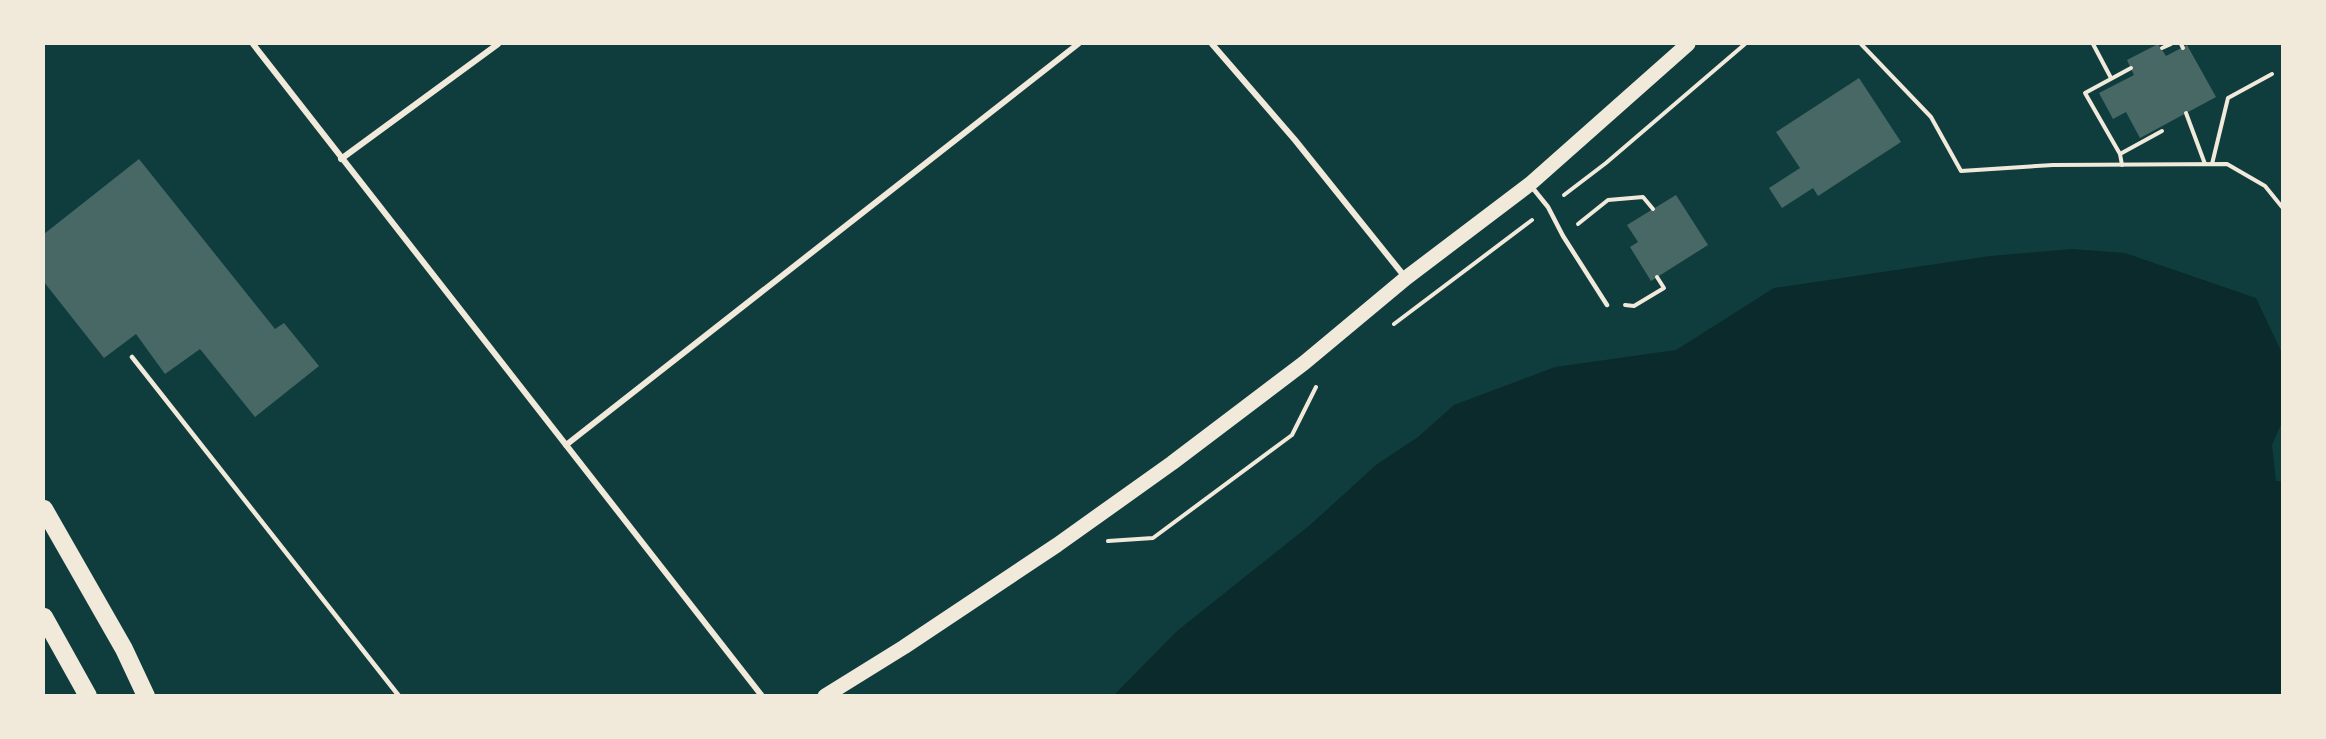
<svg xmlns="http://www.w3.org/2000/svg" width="2326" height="739" font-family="'Times New Roman',serif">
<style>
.water{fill:#0a2a2b}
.pier{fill:#0f3d3e}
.building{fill:#486865}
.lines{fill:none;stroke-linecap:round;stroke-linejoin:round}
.path{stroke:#f1e9da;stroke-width:4}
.service{stroke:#f1e9da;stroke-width:4.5}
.minor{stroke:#f1e9da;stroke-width:6}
.primary{stroke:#f1e9da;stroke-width:15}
.motorway{stroke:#f1e9da;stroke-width:18}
</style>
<rect width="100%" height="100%" fill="#0f3d3e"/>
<path class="water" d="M2072 249 2125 253 2256 298 2282 353V422L2272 445 2276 481H2282V695L1107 696 1321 497 1454 405 1555 367 1676 350 1774 288 1990 256Z"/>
<path class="pier" d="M1451 403 1454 405 1418 437 1376 465 1310 525 1177 631 1114 695 1104 696 1319 495Z"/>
<g class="building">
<path d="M2158 44 2166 56 2187 45 2216 97 2140 138 2126 112 2113 119 2099 93 2134 75 2127 60Z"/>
<path d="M1859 78 1901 142 1818 196 1813 188 1782 208 1769 188 1800 168 1776 132Z"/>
<path d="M139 159 275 329 284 323 319 366 255 417 200 349 165 374 136 334 104 358 44 282V234Z"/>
<path d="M1676 195 1708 245 1651 281 1630 247 1638 242 1627 225Z"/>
</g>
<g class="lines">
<g class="path">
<path d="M1861 44 1931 117 1961 171 2053 165 2227 164 2265 186 2282 207"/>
<path d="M2093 44 2111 78"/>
<path d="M2181 44 2183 48"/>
<path d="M2162 48 2171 44"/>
<path d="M2186 113 2205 164"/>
<path d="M2120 154 2162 131"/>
<path d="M2212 164 2228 98 2272 74"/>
<path d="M2122 165 2120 154 2085 93 2131 68"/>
<path d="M1564 195 1606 163 1745 44"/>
<path d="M1578 224 1608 200 1643 197 1653 209"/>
<path d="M1625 305 1634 306 1664 288 1657 277"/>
<path d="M1394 324 1532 220"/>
<path d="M1108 541 1153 538 1292 435 1316 387"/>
</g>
<g class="service">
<path d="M1531 186 1548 207 1563 236 1607 305"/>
<path d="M132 357 399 696"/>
</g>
<g class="minor">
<path d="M253 44 762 696"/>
<path d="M1212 44 1295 140 1405 277"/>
<path d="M341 159 498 44"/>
<path d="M566 445 1078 44"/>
</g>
<path class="primary" d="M825 696 904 647 1057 545 1172 463 1304 363 1406 278 1530 184 1688 44"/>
<g class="motorway">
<path d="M44 509 124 649 146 696"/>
<path d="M44 617 88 696"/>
</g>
</g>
<rect width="2326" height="739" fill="none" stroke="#f1e9da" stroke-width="90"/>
</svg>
